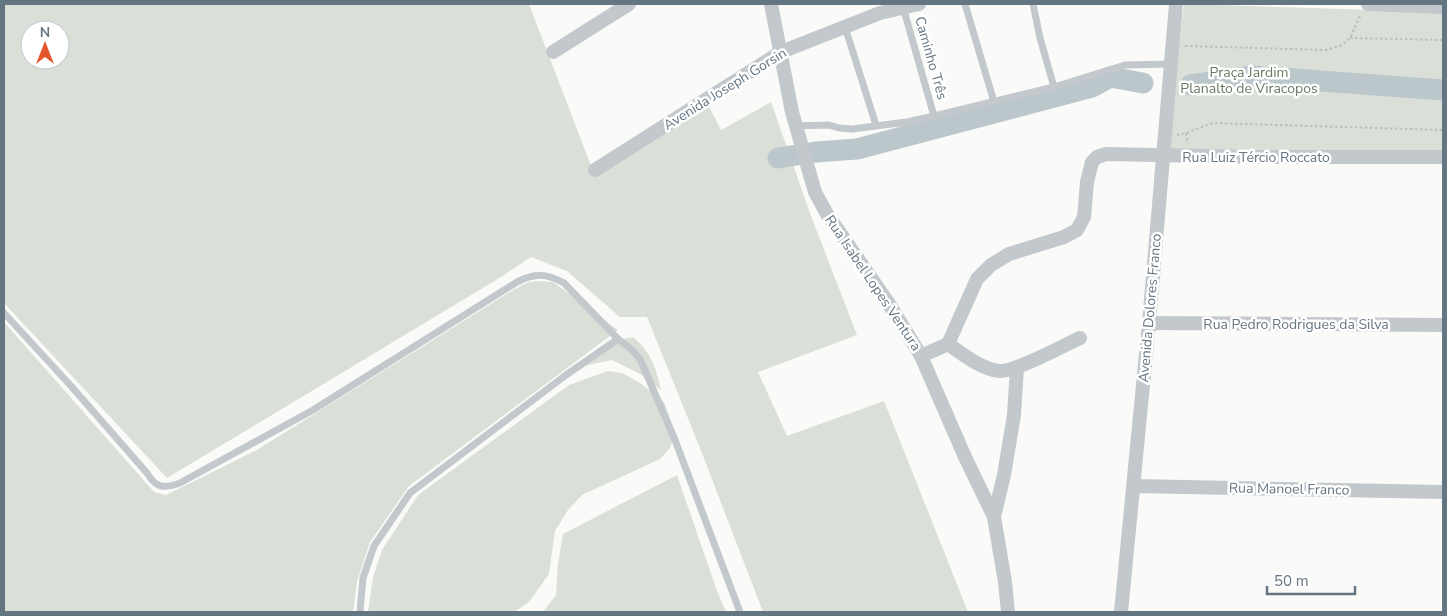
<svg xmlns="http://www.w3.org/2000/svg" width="1447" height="616" font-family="'Nunito Sans',sans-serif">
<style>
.green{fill:#dadfd7;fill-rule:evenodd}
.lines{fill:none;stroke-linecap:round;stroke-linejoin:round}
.river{stroke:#bbc7cb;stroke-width:21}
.path{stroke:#bbbfc2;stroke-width:2;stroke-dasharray:2.5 2.5;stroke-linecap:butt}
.service{stroke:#c3c8cc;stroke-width:7}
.minor{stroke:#c3c8cc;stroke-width:14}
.labels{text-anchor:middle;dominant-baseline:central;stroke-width:5;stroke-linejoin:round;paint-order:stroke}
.street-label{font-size:14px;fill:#657683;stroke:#fff}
.park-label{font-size:14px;fill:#687a64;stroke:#fff}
</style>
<rect width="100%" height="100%" fill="#fafaf8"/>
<g class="green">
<path d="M4 4H529L593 171 708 105 721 130 771 102 811 216 857 335 758 372 787 436 884 401 968 612H763L700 448 647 317H620L567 271 531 257 501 277 167 478 4 303ZM30 30H60V60H30Z"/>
<path d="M1184 4 1443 12V152H1167Z"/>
<path d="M539 281 553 282 618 330 409 486 370 542 357 582 353 612H4V322L154 492 166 495 255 451 515 289 529 282Z"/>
<path d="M633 337C651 352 656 368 661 390L640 374 612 360 583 366 619 340Z"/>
<path d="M608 371 622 373 640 383 664 402 673 427V440L670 448 660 459 582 495 568 510 555 531 549 574 529 602 514 612H368L373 577 382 550 418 495 569 385Z"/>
<path d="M677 475 717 591 726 612H543L556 595 558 564 563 534Z"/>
</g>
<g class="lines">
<g class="river">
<path d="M1191 85 1252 76 1443 90"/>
<path d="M778 158 816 152 857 149 1092 87 1110 77 1143 83"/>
</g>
<g class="path">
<path d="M1350 38 1443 40"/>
<path d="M1185 46 1326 50 1342 45 1350 38 1361 14"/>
<path d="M1186 133 1188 143"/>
<path d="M1177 135 1186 133 1213 123 1443 130"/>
</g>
<g class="service">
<path d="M965 4 994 102"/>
<path d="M1033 4 1040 38 1054 87"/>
<path d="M903 7 934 116"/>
<path d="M845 27 876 125"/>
<path d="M795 126 829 125 839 128 852 129 907 122 934 116 1054 87 1125 65 1171 64"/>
<path d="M4 313 71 386 147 473C156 488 163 489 180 483L313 410 517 282C535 273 546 273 564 283L618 339 632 350 640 359 675 440 740 612"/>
<path d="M360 612 363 578 374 546 410 493 566 375 618 339"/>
</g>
<g class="minor">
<path d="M771 4 792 112 815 192 827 214 889 304 921 356 965 457 994 517 1005 582 1008 612"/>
<path d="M1368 4 1443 7"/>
<path d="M553 52 629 4"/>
<path d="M595 170 781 52 880 13 919 4"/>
<path d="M1149 323 1443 325"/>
<path d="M948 344C962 354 983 370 1000 371 1018 371 1062 346 1080 338"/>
<path d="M921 356 948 344 977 279 991 265 1009 254 1064 237 1077 230 1084 217 1087 182 1092 162 1097 157 1106 154 1256 157H1443"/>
<path d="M1134 486 1443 492"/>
<path d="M994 517 1004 475 1014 415 1017 368"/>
<path d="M1121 612 1149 323 1176 4"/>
</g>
</g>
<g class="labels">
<g class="street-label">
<text transform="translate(931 58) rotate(74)">Caminho Três</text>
<text transform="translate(725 89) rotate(-32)">Avenida Joseph Gorsin</text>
<text x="1256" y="157">Rua Luiz Tércio Roccato</text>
<text transform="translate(873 283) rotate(56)">Rua Isabel Lopes Ventura</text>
<text transform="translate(1150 308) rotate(-85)">Avenida Dolores Franco</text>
<text x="1296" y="324">Rua Pedro Rodrigues da Silva</text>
<text transform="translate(1289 489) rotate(1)">Rua Manoel Franco</text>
</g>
<g class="park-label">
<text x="1249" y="72">Praça Jardim<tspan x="1249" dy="16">Planalto de Viracopos</tspan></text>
</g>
</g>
<rect width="1447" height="616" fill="none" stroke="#657683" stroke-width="10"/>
<g transform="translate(45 45)"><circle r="24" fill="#ffffff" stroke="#c1c8cd"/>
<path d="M0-4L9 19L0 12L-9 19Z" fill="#e4572e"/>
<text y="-8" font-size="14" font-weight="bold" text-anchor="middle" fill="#657683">N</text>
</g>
<path d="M1267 586v8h88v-8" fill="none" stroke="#657683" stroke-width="2.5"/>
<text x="1274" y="586" font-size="15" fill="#657683" stroke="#ffffff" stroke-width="4" paint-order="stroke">50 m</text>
</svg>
